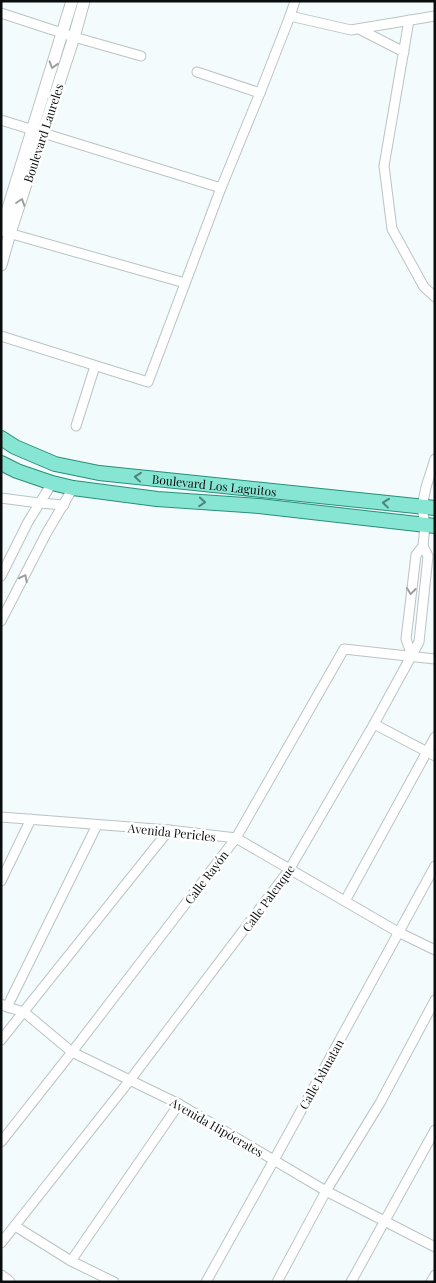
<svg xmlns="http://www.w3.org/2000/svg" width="436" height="1283" font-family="'Playfair Display',serif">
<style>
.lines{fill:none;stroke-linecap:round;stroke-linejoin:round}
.minor-casing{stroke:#bbc3c4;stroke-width:11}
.tertiary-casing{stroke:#bbc3c4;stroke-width:13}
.primary-casing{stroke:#278f7a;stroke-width:16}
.minor{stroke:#fff;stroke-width:9}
.tertiary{stroke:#fff;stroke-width:11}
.primary{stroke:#87e6d3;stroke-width:14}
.oneway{stroke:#9d9e9e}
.oneway2{stroke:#4f847a}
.labels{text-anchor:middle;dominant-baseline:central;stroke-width:5;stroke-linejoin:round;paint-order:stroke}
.street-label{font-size:12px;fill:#0a0d0d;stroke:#fff}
</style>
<rect width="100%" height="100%" fill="#f3fbfc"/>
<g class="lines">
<defs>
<g id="minor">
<path d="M1 13 74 37 141 56"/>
<path d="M290 16 351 30 435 16"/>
<path d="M409 20 384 166 392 229 424 287 435 297"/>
<path d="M361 30 404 52"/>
<path d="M197 72 260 93"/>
<path d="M1 120 221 188"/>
<path d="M5 232 185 283"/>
<path d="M1 336 148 382 221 188 260 93 290 16 295 1"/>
<path d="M76 426 95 366"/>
<path d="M1 498 39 503 64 505"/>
<path d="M1 576 28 522 52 483"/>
<path d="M1 621 46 534 73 488"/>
<path d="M412 656 406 639 416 555 423 546 425 525 422 507 426 487 435 459"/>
<path d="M374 724 435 756"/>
<path d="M1 817 169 830 236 838 398 932 435 950"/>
<path d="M1 881 31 819"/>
<path d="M345 901 435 737"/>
<path d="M1 1004 7 1007 24 1012 72 1052 179 1104 326 1191 435 1247"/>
<path d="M7 1007 97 825"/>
<path d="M1 1040 169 830"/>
<path d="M1 1142 72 1052 236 838 344 649 435 659"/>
<path d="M15 1226 71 1261 114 1282"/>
<path d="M1 1243 130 1080 289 870 374 724 419 642 428 556 423 546"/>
<path d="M71 1261 179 1104"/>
<path d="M206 1282 274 1160 435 866"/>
<path d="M277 1282 326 1191 380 1103 435 1000"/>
<path d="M351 1282 435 1130"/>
<path d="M431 1282 435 1275"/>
</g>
<g id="tertiary">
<path d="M1 231 72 1"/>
<path d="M1 265 10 233 74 37 84 1"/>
<path d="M1 1276 9 1282"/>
</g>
<g id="primary">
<path id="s1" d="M1 438 15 447 55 464 99 473 435 508"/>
<path d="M1 463 17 471 52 483 73 488 157 499 259 506 435 526"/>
</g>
</defs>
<use href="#minor" class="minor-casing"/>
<use href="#tertiary" class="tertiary-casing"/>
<use href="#primary" class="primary-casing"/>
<use href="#minor" class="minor"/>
<use href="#tertiary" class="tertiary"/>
<use href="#primary" class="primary"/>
</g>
<defs><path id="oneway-chevron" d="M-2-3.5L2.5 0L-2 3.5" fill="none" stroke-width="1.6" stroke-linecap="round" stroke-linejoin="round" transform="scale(1.25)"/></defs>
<g class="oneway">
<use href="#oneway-chevron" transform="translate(53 65) rotate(107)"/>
<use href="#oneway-chevron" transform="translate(21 202) rotate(-72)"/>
<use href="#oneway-chevron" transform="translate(24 578) rotate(-63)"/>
<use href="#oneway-chevron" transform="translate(411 591) rotate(97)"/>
</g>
<g class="oneway2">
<use href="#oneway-chevron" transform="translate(138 477) rotate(-174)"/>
<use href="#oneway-chevron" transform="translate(202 502) rotate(4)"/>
<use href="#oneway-chevron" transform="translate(386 503) rotate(-174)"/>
</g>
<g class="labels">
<g class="street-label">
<text transform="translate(43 133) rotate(-72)">Boulevard Laureles</text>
<text stroke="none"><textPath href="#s1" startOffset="221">Boulevard Los Laguitos</textPath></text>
<text transform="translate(172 832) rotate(6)">Avenida Pericles</text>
<text transform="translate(206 877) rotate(-53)">Calle Rayón</text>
<text transform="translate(268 898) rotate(-54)">Calle Palenque</text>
<text transform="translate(321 1074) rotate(-61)">Calle Ixhuatan</text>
<text transform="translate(217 1127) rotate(30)">Avenida Hipócrates</text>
</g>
</g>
<rect width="436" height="1283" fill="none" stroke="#0a0d0d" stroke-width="5"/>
</svg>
